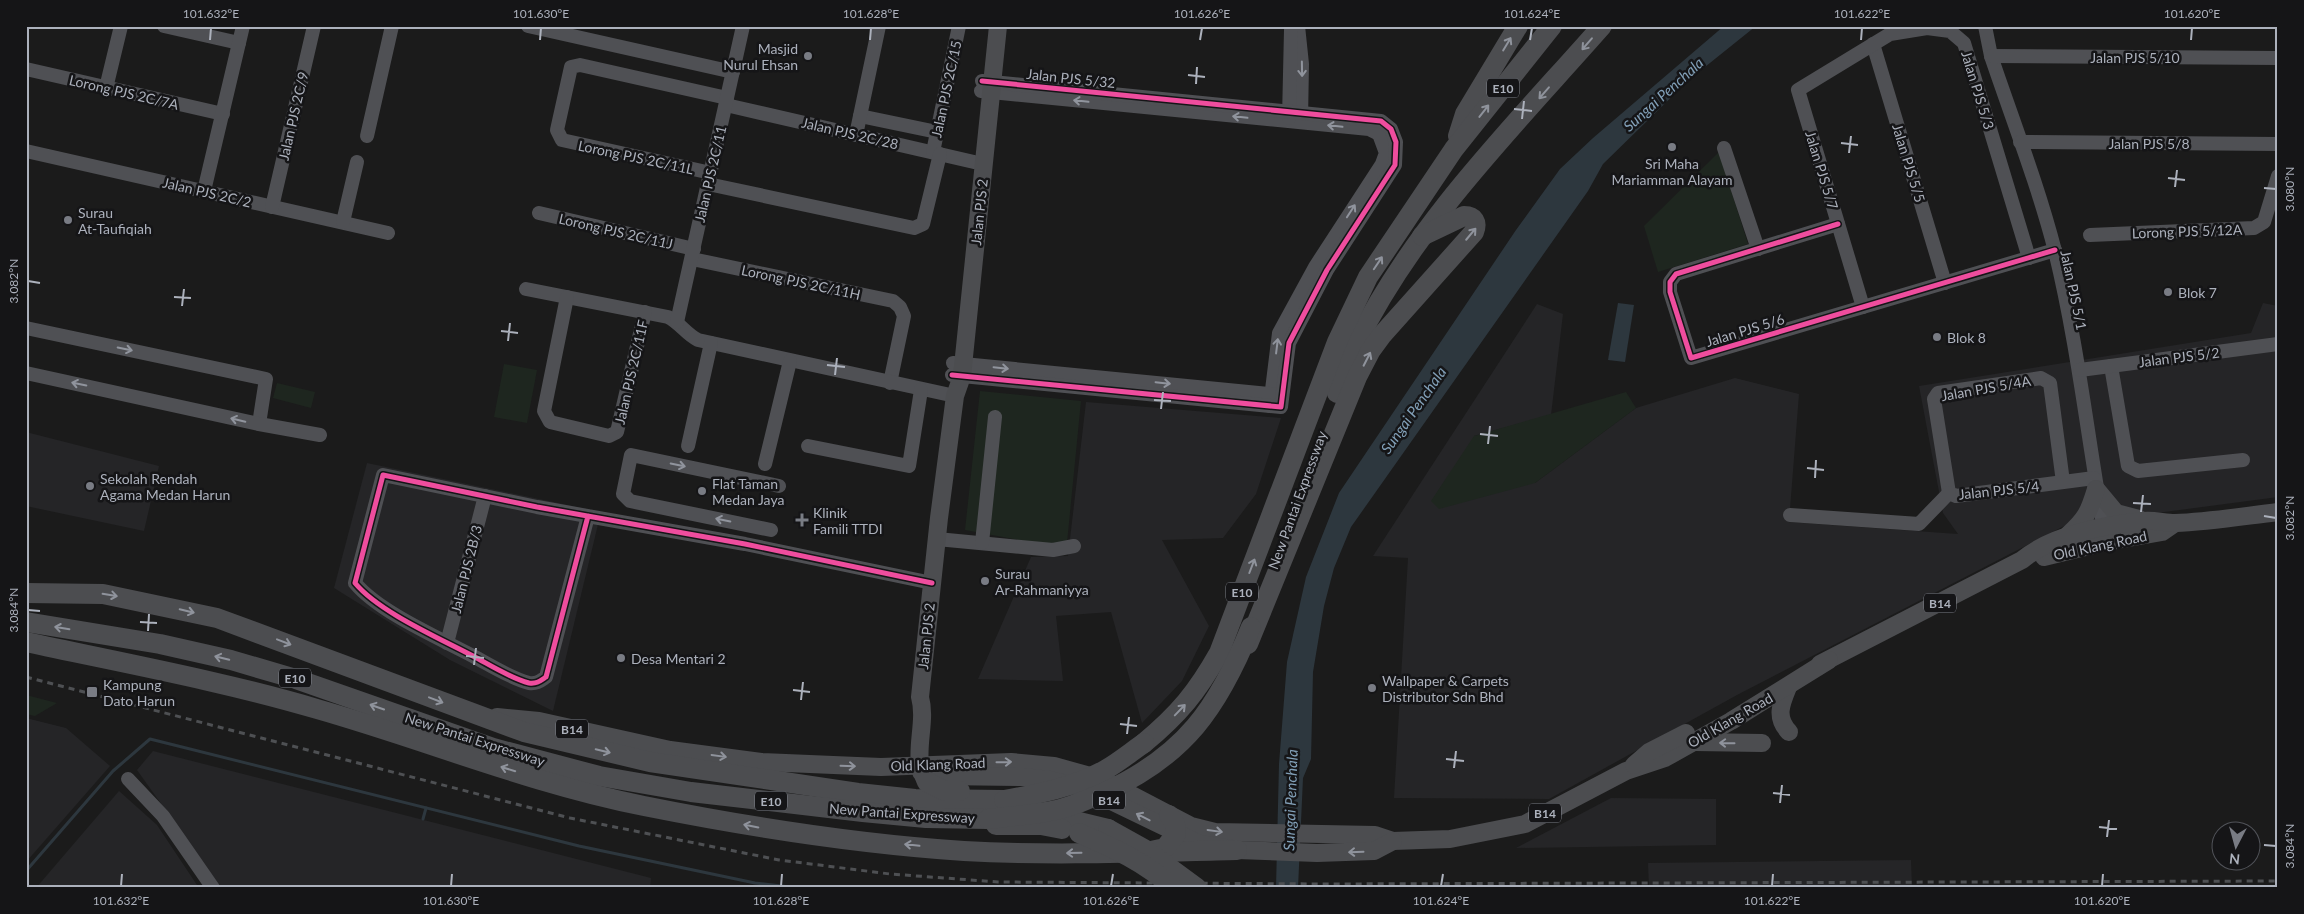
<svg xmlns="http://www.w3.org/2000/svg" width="2304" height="914" font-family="Lato,sans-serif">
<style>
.built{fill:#252527}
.green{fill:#1e261f}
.water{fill:#2d373e}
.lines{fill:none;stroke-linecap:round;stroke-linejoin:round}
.stream{stroke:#2d373e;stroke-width:3}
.minor{stroke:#4f5054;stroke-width:14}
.major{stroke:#4c4d50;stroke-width:18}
.highway{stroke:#4c4d50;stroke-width:20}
.rail{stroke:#4e5053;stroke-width:3;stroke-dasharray:6 5;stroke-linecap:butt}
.highway-bridge{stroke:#4c4d50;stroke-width:20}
.cycleway-casing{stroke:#151517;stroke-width:8}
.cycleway{stroke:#ef4d9e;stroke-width:5}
.oneway{stroke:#8f939c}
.oneway2{stroke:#90949d}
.ticks{fill:none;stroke:#acb1bc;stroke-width:2}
.poi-dot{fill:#797c84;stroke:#151517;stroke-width:2}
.labels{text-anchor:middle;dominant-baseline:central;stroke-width:5;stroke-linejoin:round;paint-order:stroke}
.shield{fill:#151517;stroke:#7f828a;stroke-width:1}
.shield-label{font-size:12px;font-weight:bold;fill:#acb1bc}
.poi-label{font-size:14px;fill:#acb1bc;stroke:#151517;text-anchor:start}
.street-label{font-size:14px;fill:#acb1bc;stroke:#151517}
.water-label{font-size:15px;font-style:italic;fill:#82a0b8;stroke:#151517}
.neatline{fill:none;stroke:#acb1bc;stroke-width:2}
.ticks-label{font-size:12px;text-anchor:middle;fill:#acb1bc}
</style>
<rect width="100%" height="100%" fill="#1b1b1b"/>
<g class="built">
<path d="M2263 303 2278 306V497L2066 525 1737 695 1549 799 1394 798 1408 558 1373 556 1537 304 1563 314 1551 415 1474 436 1535 483 1636 408 1735 378 1799 394 1789 522 1958 534 1943 513 1919 386 2251 333Z"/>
<path d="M1086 402 1281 418 1256 494 1223 538 1162 540 1209 626 1182 681 1142 723 1111 612 1056 616 1063 681 978 679 1031 557 1068 556Z"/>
<path d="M26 432 159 466 144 531 26 506Z"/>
<path d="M367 463 601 512 553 711 450 660 334 588Z"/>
<path d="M26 718 66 728 110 766 26 862Z"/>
<path d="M153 751 651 878 650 888H221L137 770Z"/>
<path d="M119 791 157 825 199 888H36Z"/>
<path d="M1611 798 1716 799V845L1516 848Z"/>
<path d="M1911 860 1912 888H1649L1648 863Z"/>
</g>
<g class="green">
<path d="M1719 152 1748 244 1658 272 1644 226Z"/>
<path d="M504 364 537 370 527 423 494 417Z"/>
<path d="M277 383 315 392 311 408 273 398Z"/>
<path d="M980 391 1081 401 1067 543H1035L965 530Z"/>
<path d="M1626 392 1636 408 1535 483 1439 509 1431 501 1474 436Z"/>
<path d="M26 695 57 703 35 716 26 714Z"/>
</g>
<g class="water">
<path d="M1724 26H1756L1690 79 1603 164 1588 191 1351 527 1334 568 1324 606 1313 672 1311 759 1303 778 1298 888H1276L1279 764 1287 662 1306 577 1339 493 1516 230 1560 169 1593 138Z"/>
<path d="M1618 303 1634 305 1625 362 1608 360Z"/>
</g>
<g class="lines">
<g class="stream">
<path d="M423 819 426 808"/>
<path d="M26 871 113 771 150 739 579 846 755 883 799 888"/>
</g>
<g class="minor">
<path d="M164 26 239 43"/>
<path d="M528 26 733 72"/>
<path d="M1298 26 1302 64 1301 120"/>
<path d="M1985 26 1991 56C2013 121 2038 185 2055 251 2078 345 2088 441 2105 535"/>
<path d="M1873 44 1945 283"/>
<path d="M1991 56 2278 58"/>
<path d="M26 69 223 114"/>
<path d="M106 88 121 26"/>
<path d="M981 91 1369 129 1379 134 1386 153 1382 164 1315 267 1279 333 1270 406"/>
<path d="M726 105 974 162"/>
<path d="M860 116 937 132"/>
<path d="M1289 118 1291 30"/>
<path d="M856 135 879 26"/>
<path d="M367 136 392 26"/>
<path d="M2020 142 2278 144"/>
<path d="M1724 148 1758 249"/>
<path d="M26 151 388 233"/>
<path d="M933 152 959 26"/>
<path d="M711 173 562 140 557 130 571 67 580 65 727 98"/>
<path d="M708 184 914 228 923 224 940 154"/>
<path d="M204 191 243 26"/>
<path d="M272 207 314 26"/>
<path d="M539 213 694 249"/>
<path d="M343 222 357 162"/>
<path d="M1838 224 1676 274 1670 282V292L1691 358 2055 250"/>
<path d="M2090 235 2254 228 2264 222 2278 176"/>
<path d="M692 259 893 301 900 307 904 316 890 383"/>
<path d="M526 289 668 317C680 323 686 334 698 340L955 396"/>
<path d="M567 297 544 411 550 422 609 436 617 432 645 312"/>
<path d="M1863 307 1798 90 1890 34 1927 28 1950 31 1964 43 2029 258"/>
<path d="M677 322 743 26"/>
<path d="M26 328 266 379 259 424"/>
<path d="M953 363 1279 395"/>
<path d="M2111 366 2128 466 2138 471 2243 460"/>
<path d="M2080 370 2278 344"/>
<path d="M26 373 259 424 320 435"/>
<path d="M952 375 1281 407 1289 343 1327 270 1395 165 1396 142 1391 129 1381 121 982 81"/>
<path d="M688 446 711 343"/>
<path d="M808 446 909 466 921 390"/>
<path d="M765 464 790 361"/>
<path d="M2063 482 2050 383 2041 378 1938 393 1934 399 1949 493 1956 496 2094 478"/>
<path d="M1790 515 1919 524 1949 493"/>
<path d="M588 516 546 677C540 681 537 684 529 683 510 678 490 665 473 656 439 638 379 612 355 583L383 475 537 507 745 544 932 583"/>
<path d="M771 530 630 501 623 494 631 455 779 486"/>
<path d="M937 539 1053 550 1074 546"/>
<path d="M982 543 995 417"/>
<path d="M447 643 485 496"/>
<path d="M128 779 163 816 213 888"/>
</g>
<g class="major">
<path d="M2096 489 2116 513 2139 519"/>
<path d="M2068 535C2086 519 2089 512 2096 489"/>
<path d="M2044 557 2106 542 2162 532 2175 523"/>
<path d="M1820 664 2022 560C2053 534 2104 525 2144 521 2154 520 2165 523 2175 523 2209 522 2244 516 2278 512"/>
<path d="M1788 687C1781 704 1775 717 1789 732"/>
<path d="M497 717 539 721 670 750 761 762 881 767 1011 762 1054 766 1101 779 1191 826 1215 832 1375 835 1393 841 1450 839 1525 824 1626 771 1665 758 1731 721 1829 660"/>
<path d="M1695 742 1762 743"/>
<path d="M920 765C917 742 926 719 920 697L939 518 955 396 962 376 998 26"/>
<path d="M1634 765 1649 752 1686 733"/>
<path d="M921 772 940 776 1023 777 1050 780 1084 788 1200 844 1237 850 1317 853 1374 851 1393 841"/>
</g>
<g class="highway">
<path d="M1458 136 1465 114 1518 26"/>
<path d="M1337 393C1343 377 1348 359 1356 344 1416 223 1514 126 1602 26"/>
<path d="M26 593 103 594 217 618 524 732 650 762 858 793 915 799 1004 800"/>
<path d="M26 622 160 644 231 660 296 679 493 748 599 776 691 792 863 812 926 818 988 819"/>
<path d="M26 642C123 663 222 681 317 709 426 740 532 784 644 806 749 827 857 844 964 851 1055 856 1146 852 1237 850"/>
<path d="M1248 644 1357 377 1371 350 1382 335 1474 232C1478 222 1474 216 1464 216L1422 236"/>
<path d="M1144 743C1179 714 1197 692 1219 653L1337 342 1368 277 1454 149 1552 26"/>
<path d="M920 765 927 782 945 791H960"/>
<path d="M1042 813 1108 829"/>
<path d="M996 825H1041L1062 829"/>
<path d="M1151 851 1165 848 1176 834 1175 824 1169 815"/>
</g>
<path class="rail" d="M26 677 570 818 779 860 890 874 998 882 1324 884 2278 881"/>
<g class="highway-bridge">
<path d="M1004 800C1039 794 1074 787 1105 770 1119 762 1131 752 1144 743"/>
<path d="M988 819C1011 816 1034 815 1056 810 1072 807 1088 799 1103 793 1185 756 1218 708 1251 627"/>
<path d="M1108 829 1144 849 1197 888"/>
<path d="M1079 833C1113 848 1145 862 1173 888"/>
</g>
<defs>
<g id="cycleway">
<path d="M1838 224 1676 274 1670 282V292L1691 358 2055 250"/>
<path d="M952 375 1281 407 1289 343 1327 270 1395 165 1396 142 1391 129 1381 121 982 81"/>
<path d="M588 516 546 677C540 681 537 684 529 683 510 678 490 665 473 656 439 638 379 612 355 583L383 475 537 507 745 544 932 583"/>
</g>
</defs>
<use href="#cycleway" class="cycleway-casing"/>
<use href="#cycleway" class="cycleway"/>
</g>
<defs><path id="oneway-shaft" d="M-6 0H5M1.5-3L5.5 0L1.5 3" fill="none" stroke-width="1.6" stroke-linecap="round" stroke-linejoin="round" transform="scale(1.25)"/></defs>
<g class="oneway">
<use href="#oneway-shaft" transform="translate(1507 44) rotate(-59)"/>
<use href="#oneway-shaft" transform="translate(1587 44) rotate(131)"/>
<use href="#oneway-shaft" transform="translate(1544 93) rotate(131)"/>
<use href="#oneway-shaft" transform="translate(1484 111) rotate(-52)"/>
<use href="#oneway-shaft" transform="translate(1471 234) rotate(-50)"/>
<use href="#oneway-shaft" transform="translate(1378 263) rotate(-56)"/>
<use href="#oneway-shaft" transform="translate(1367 359) rotate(-63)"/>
<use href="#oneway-shaft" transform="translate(1252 566) rotate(-69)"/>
<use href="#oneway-shaft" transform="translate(110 595) rotate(9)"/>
<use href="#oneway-shaft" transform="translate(187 611) rotate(13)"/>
<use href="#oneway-shaft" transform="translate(62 628) rotate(-171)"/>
<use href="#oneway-shaft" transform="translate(284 642) rotate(21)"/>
<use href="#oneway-shaft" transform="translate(222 658) rotate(-166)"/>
<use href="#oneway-shaft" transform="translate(436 700) rotate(21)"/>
<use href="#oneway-shaft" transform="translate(377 707) rotate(-161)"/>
<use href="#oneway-shaft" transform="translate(1180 710) rotate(-46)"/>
<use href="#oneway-shaft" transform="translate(1727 743) rotate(-179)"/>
<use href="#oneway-shaft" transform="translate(603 751) rotate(13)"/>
<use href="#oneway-shaft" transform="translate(719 756) rotate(8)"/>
<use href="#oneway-shaft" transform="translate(1004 762) rotate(-1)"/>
<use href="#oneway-shaft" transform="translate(848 766) rotate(2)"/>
<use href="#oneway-shaft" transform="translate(508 769) rotate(-163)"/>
<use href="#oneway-shaft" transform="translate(1143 817) rotate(-153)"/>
<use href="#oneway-shaft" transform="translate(751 826) rotate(-169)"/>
<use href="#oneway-shaft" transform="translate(1215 831) rotate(8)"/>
<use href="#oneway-shaft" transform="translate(912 845) rotate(-174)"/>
<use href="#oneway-shaft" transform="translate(1356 852) rotate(178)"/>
<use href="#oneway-shaft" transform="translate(1074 853) rotate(179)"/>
</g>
<g class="oneway2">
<use href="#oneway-shaft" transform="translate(1302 69) rotate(89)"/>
<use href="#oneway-shaft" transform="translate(1081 101) rotate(-174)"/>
<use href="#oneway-shaft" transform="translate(1240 117) rotate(-174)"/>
<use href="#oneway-shaft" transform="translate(1335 126) rotate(-174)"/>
<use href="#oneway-shaft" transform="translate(1351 211) rotate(-57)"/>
<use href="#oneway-shaft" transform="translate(1277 346) rotate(-83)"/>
<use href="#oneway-shaft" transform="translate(125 349) rotate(12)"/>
<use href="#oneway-shaft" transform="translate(1001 368) rotate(6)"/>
<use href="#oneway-shaft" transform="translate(1163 383) rotate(6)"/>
<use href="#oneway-shaft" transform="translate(79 384) rotate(-168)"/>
<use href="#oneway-shaft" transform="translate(238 420) rotate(-167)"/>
<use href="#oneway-shaft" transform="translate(678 465) rotate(12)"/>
<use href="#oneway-shaft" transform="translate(723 520) rotate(-168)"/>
</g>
<path class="ticks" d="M210 40 211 28M540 40 541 28M870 40 871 28M1200 40 1202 28M1530 40 1532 28M1861 40 1862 28M2191 40 2192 28M1188 75 1205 77M1196 84 1197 67M1514 109 1532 111M1522 119 1524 101M1841 143 1858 145M1849 153 1851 136M2168 178 2185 180M2175 187 2177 170M2264 188 2276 189M28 281 40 283M174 297 191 298M182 306 184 289M501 331 518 333M508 341 510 323M827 365 845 367M835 375 837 358M1154 400 1171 401M1161 409 1163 392M1480 434 1498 436M1488 444 1490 426M1807 468 1824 470M1815 478 1816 460M2133 503 2151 504M2141 512 2143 495M2264 516 2276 518M28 610 40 611M140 622 157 623M148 631 149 614M466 656 484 658M474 665 476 648M793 690 810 692M801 700 803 682M1120 724 1137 726M1127 734 1129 717M1446 759 1464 761M1454 768 1456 751M1773 793 1790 795M1780 803 1782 785M2099 827 2117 829M2107 837 2109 820M2264 845 2276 846M121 886 122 874M451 886 452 874M781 886 782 874M1111 886 1113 874M1441 886 1443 874M1772 886 1773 874M2102 886 2103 874"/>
<g class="poi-dot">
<circle cx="808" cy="56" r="5"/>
<circle cx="1672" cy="147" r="5"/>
<circle cx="68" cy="220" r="5"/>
<circle cx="2168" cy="292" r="5"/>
<circle cx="1937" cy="337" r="5"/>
<circle cx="90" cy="486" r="5"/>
<circle cx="702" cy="491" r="5"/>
<path d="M799.5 512.5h5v5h5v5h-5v5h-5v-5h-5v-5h5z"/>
<circle cx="985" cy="581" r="5"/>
<circle cx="621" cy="658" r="5"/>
<circle cx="1372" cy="688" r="5"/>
<rect x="86" y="686" width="12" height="12" rx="2.5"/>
</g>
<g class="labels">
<g class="shield">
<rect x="1487" y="78.5" width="32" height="19" rx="4"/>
<rect x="1226" y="582.5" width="32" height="19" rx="4"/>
<rect x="1924" y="593.5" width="32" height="19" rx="4"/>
<rect x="279" y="668.5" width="32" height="19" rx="4"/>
<rect x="556" y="719.5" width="32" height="19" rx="4"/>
<rect x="1093" y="790.5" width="32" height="19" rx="4"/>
<rect x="755" y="791.5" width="32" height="19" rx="4"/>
<rect x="1529" y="803.5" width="32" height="19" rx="4"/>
</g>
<g class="shield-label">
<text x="1503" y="88">E10</text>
<text x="1242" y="592">E10</text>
<text x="1940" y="603">B14</text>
<text x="295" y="678">E10</text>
<text x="572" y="729">B14</text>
<text x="1109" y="800">B14</text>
<text x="771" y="801">E10</text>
<text x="1545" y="813">B14</text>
</g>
<g class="poi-label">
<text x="798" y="48" text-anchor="end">Masjid<tspan x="798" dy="16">Nurul Ehsan</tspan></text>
<text x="1672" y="163" text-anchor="middle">Sri Maha<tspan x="1672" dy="16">Mariamman Alayam</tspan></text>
<text x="78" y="212">Surau<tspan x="78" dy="16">At-Taufiqiah</tspan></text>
<text x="2178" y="292">Blok 7</text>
<text x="1947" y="337">Blok 8</text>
<text x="100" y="478">Sekolah Rendah<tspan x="100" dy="16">Agama Medan Harun</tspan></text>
<text x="712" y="483">Flat Taman<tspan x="712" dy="16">Medan Jaya</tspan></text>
<text x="813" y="512">Klinik<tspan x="813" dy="16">Famili TTDI</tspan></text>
<text x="995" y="573">Surau<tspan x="995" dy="16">Ar-Rahmaniyya</tspan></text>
<text x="631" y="658">Desa Mentari 2</text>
<text x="1382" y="680">Wallpaper &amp; Carpets<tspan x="1382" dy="16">Distributor Sdn Bhd</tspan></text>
<text x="103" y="684">Kampung<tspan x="103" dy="16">Dato Harun</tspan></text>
</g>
<g class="street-label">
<text x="2135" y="57">Jalan PJS 5/10</text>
<text transform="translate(1071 78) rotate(6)">Jalan PJS 5/32</text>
<text transform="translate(946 89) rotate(-78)">Jalan PJS 2C/15</text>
<text transform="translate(1978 90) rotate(73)">Jalan PJS 5/3</text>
<text transform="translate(124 92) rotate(13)">Lorong PJS 2C/7A</text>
<text transform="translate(293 116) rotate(-77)">Jalan PJS 2C/9</text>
<text transform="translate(850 133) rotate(13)">Jalan PJS 2C/28</text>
<text x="2149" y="143">Jalan PJS 5/8</text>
<text transform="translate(636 157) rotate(12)">Lorong PJS 2C/11L</text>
<text transform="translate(1909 163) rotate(73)">Jalan PJS 5/5</text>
<text transform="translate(1822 170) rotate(73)">Jalan PJS 5/7</text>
<text transform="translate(710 174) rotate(-77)">Jalan PJS 2C/11</text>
<text transform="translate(207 192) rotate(13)">Jalan PJS 2C/2</text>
<text transform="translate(979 212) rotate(-84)">Jalan PJS 2</text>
<text transform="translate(616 231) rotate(13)">Lorong PJS 2C/11J</text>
<text transform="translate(2187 231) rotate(-2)">Lorong PJS 5/12A</text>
<text transform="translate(801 282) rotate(12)">Lorong PJS 2C/11H</text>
<text transform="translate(2074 290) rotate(78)">Jalan PJS 5/1</text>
<text transform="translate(1745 330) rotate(-17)">Jalan PJS 5/6</text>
<text transform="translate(2179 357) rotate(-7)">Jalan PJS 5/2</text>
<text transform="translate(631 372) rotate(-77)">Jalan PJS 2C/11F</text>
<text transform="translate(1986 388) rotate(-10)">Jalan PJS 5/4A</text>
<text transform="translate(1999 490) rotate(-6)">Jalan PJS 5/4</text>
<text transform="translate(1297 500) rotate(-70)">New Pantai Expressway</text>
<text transform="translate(2100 545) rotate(-12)">Old Klang Road</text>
<text transform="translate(466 569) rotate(-76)">Jalan PJS 2B/3</text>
<text transform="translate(926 636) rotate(-84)">Jalan PJS 2</text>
<text transform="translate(1730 720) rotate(-30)">Old Klang Road</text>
<text transform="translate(475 739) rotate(18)">New Pantai Expressway</text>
<text transform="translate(938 764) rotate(-2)">Old Klang Road</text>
<text transform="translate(902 813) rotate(4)">New Pantai Expressway</text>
</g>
<g class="water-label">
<text transform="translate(1663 94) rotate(-42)">Sungai Penchala</text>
<text transform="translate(1413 410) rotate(-55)">Sungai Penchala</text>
<text transform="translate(1290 800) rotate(-88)">Sungai Penchala</text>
</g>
</g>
<rect width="2304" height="914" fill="none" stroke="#151517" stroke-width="55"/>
<g transform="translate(2236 846) rotate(186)"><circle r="24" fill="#151517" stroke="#515359"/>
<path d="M0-4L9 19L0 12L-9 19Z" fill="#797c84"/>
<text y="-8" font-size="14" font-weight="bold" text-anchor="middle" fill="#acb1bc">N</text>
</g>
<rect x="28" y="28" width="2248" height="858" class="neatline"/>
<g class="ticks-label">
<text x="211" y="18">101.632°E</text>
<text x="541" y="18">101.630°E</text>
<text x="871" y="18">101.628°E</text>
<text x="1202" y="18">101.626°E</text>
<text x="1532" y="18">101.624°E</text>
<text x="1862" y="18">101.622°E</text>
<text x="2192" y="18">101.620°E</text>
<text transform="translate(2290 189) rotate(-90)" y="4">3.080°N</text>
<text transform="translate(14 281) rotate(-90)" y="4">3.082°N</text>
<text transform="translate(2290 518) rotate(-90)" y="4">3.082°N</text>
<text transform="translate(14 610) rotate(-90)" y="4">3.084°N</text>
<text transform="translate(2290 846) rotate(-90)" y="4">3.084°N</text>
<text x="121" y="905">101.632°E</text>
<text x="451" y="905">101.630°E</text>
<text x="781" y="905">101.628°E</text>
<text x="1111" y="905">101.626°E</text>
<text x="1441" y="905">101.624°E</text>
<text x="1772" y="905">101.622°E</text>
<text x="2102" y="905">101.620°E</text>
</g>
</svg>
